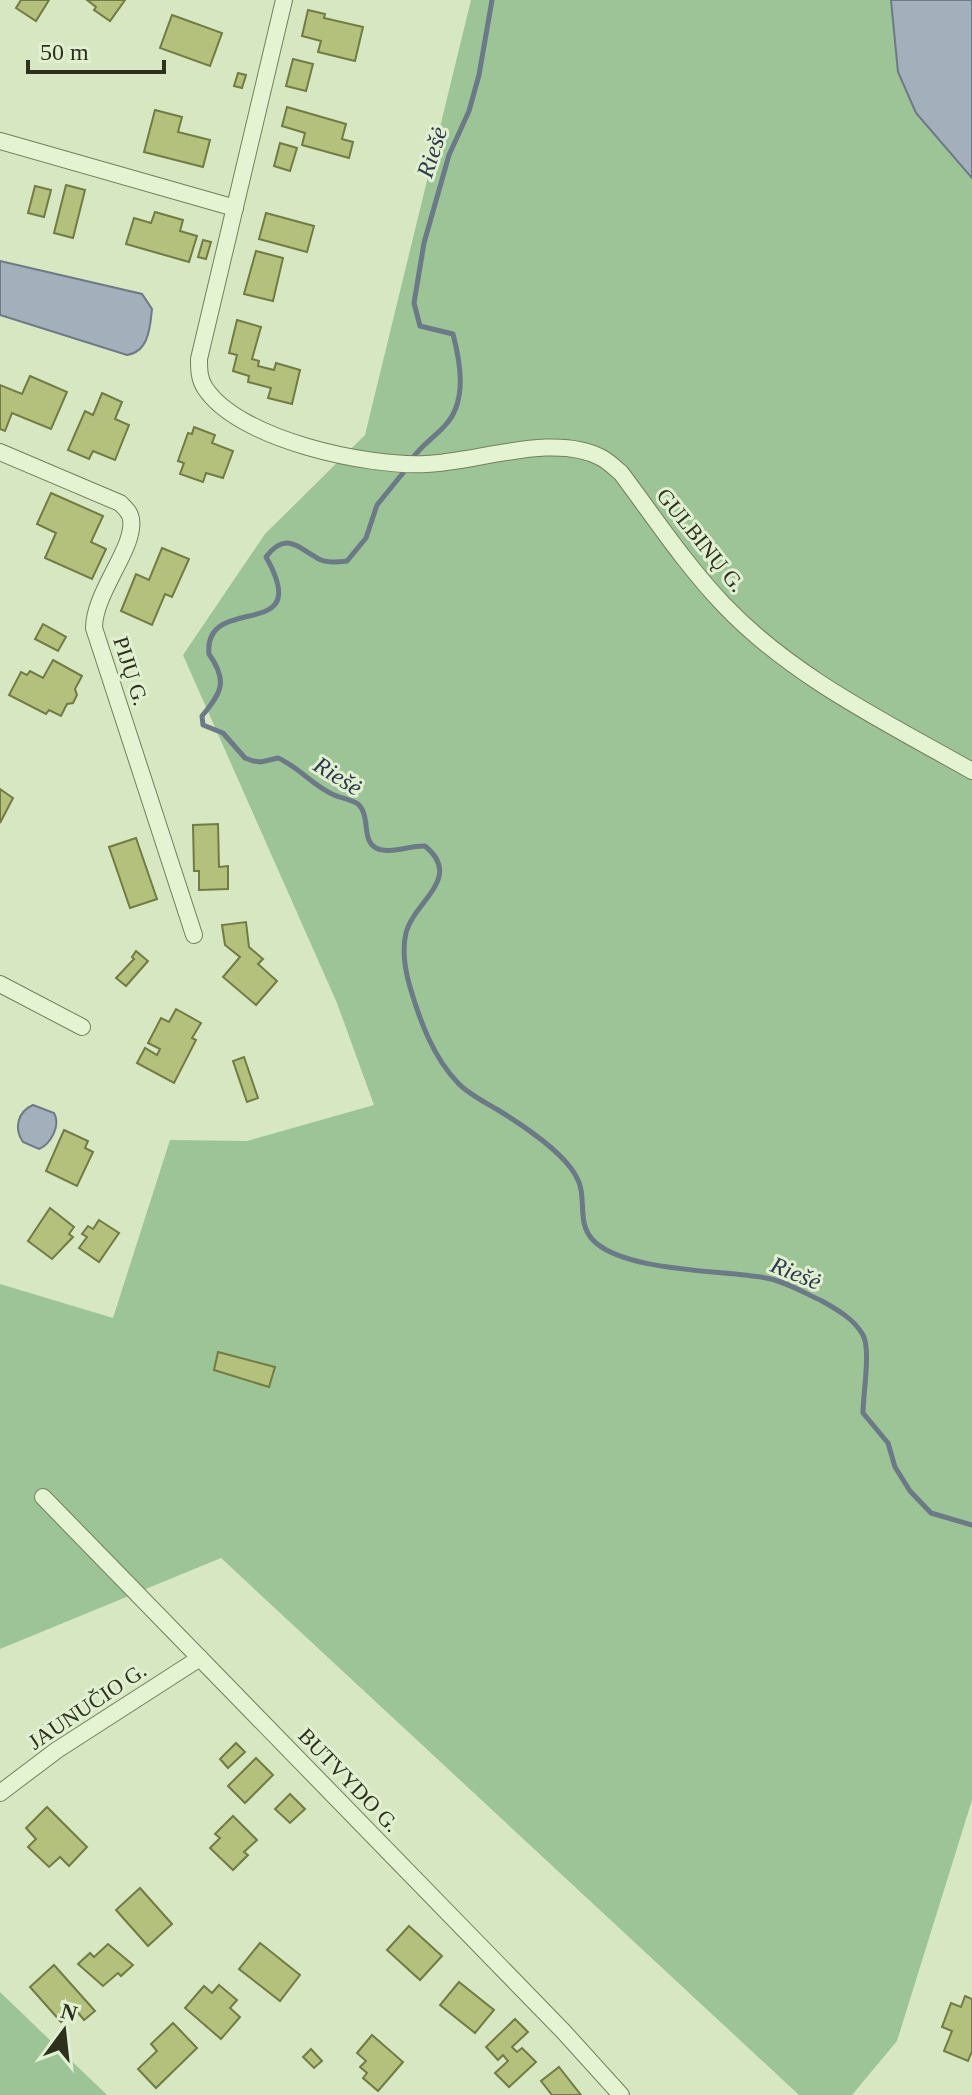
<svg xmlns="http://www.w3.org/2000/svg" width="972" height="2095" font-family="Georgia,serif">
<style>
.green{fill:#9cc497}
.water{fill:#a3b0bb;stroke:#6c7987;stroke-width:2}
.lines{fill:none;stroke-linecap:round;stroke-linejoin:round}
.stream{stroke:#6c7987;stroke-width:5}
.building{fill:#b4c17c;stroke:#727b44;stroke-width:2}
.minor-casing{stroke:#747f5b;stroke-width:18}
.minor{stroke:#e4f4d3;stroke-width:16}
.labels{text-anchor:middle;dominant-baseline:central;stroke-width:6;stroke-linejoin:round;paint-order:stroke}
.street-label{font-size:22px;fill:#2c301d;stroke:#e1f0d0}
.water-label{font-size:24px;font-style:italic;fill:#2e384f;stroke:#e1f0d0}
</style>
<rect width="100%" height="100%" fill="#d6e7c2"/>
<g class="green">
<path d="M471 0H891L898 73 916 113 972 178V1800L897 2041 852 2095H799L221 1558 0 1649V1284L113 1318 170 1140 247 1141 374 1105 337 1003 183 655 265 534 365 435Z"/>
<path d="M0 1992 107 2095H0Z"/>
</g>
<g class="water">
<path d="M891 0H972V178L916 113 898 72Z"/>
<path d="M0 261 142 294 152 309C150 327 149 352 127 355L0 315Z"/>
<path d="M33 1105 54 1113C61 1125 51 1144 39 1149L23 1142C14 1129 17 1112 33 1105Z"/>
</g>
<g class="lines">
<g class="stream">
<path d="M412 459C422 444 437 436 448 422 467 398 460 361 453 334L420 326 414 303 424 243 449 155 469 111 479 75 492 0"/>
<path d="M407 468 377 505 366 538 347 561C339 562 329 563 321 560 300 550 287 529 266 557 316 645 203 591 209 654 228 681 222 692 202 716L203 725 223 733 245 758 253 761 261 762 278 758C299 767 313 786 334 795 341 798 352 800 358 804 371 816 361 840 376 848 389 855 410 845 425 846 464 878 414 901 406 933 402 950 405 970 410 987 420 1021 433 1057 458 1083 468 1094 485 1102 498 1110 521 1124 563 1152 576 1176 588 1196 576 1221 592 1239 621 1272 723 1270 766 1278 785 1281 804 1293 822 1301 838 1310 854 1319 863 1335 871 1350 863 1394 863 1413L888 1443 895 1467 910 1491 931 1513 972 1525"/>
</g>
</g>
<g class="building">
<path d="M21 0H49L36 21 16 8Z"/>
<path d="M87 0H125L110 21 94 10 96 7Z"/>
<path d="M308 10 325 14 324 18 363 27 355 61 318 52 321 41 302 36Z"/>
<path d="M172 15 222 33 210 66 160 48Z"/>
<path d="M293 59 313 64 306 91 286 86Z"/>
<path d="M238 73 246 75 242 88 234 86Z"/>
<path d="M287 107 346 124 342 139 353 142 349 158 302 145 305 133 282 126Z"/>
<path d="M155 110 182 117 178 132 210 140 203 167 144 152Z"/>
<path d="M280 143 297 148 290 171 274 166Z"/>
<path d="M66 185 85 190 73 238 54 233Z"/>
<path d="M35 186 51 190 44 217 28 213Z"/>
<path d="M155 212 183 220 180 231 197 236 189 262 126 244 134 218 151 223Z"/>
<path d="M266 213 314 226 307 252 259 239Z"/>
<path d="M203 240 211 242 206 259 198 257Z"/>
<path d="M256 251 283 258 273 301 244 294Z"/>
<path d="M237 320 261 327 252 359 259 361 258 366 274 370 276 363 300 370 292 404 268 398 271 388 248 382 249 376 233 371 237 355 229 353Z"/>
<path d="M30 376 67 392 51 429 12 413 5 431 0 429V385L22 394Z"/>
<path d="M102 393 122 402 115 419 129 425 115 460 93 451 89 459 68 450 85 411 93 415Z"/>
<path d="M194 427 215 435 212 443 233 451 223 478 206 473 203 482 180 474 184 463 178 461 188 433 192 434Z"/>
<path d="M51 493 103 516 91 542 106 549 92 579 45 558 56 533 37 524Z"/>
<path d="M162 548 189 559 172 597 165 594 152 625 121 611 136 574 149 580Z"/>
<path d="M43 624 66 637 58 651 35 639Z"/>
<path d="M53 660 82 676 75 689 77 695 73 703 67 704 61 716 49 710 46 714 9 695 21 672 27 675 30 671 43 678Z"/>
<path d="M0 789 13 798 0 823Z"/>
<path d="M218 824 219 867 228 866V889L199 890V871H194L193 825Z"/>
<path d="M136 838 157 899 130 908 109 847Z"/>
<path d="M246 922 249 947 263 959 258 964 277 981 256 1005 223 977 240 957 225 945 222 925Z"/>
<path d="M136 951 148 961 126 986 116 978 134 959 132 957Z"/>
<path d="M176 1009 201 1023 192 1038 196 1040 174 1083 137 1063 145 1048 157 1055 160 1049 148 1043 161 1018 169 1022Z"/>
<path d="M244 1057 258 1098 247 1102 233 1061Z"/>
<path d="M64 1130 88 1141 85 1148 93 1152 77 1186 46 1171Z"/>
<path d="M50 1208 74 1227 69 1234 73 1237 52 1259 28 1241Z"/>
<path d="M99 1220 119 1233 99 1262 79 1248 87 1237 82 1234 88 1226 93 1229Z"/>
<path d="M218 1352 275 1367 269 1387 214 1370Z"/>
<path d="M236 1743 245 1752 228 1768 220 1759Z"/>
<path d="M256 1758 273 1775 245 1803 228 1786Z"/>
<path d="M290 1794 305 1809 290 1823 275 1809Z"/>
<path d="M47 1807 87 1847 69 1866 60 1857 49 1867 28 1847 36 1839 26 1828Z"/>
<path d="M233 1816 257 1840 244 1852 248 1855 233 1870 210 1848 220 1838 215 1834Z"/>
<path d="M140 1888 172 1924 148 1946 116 1910Z"/>
<path d="M409 1926 442 1956 420 1980 387 1950Z"/>
<path d="M260 1943 300 1975 280 2001 239 1969Z"/>
<path d="M108 1944 133 1965 121 1976 118 1973 103 1986 78 1964 90 1953 94 1957Z"/>
<path d="M54 1965 95 2011 84 2020 75 2009 61 2022 30 1987Z"/>
<path d="M459 1982 494 2010 475 2033 440 2005Z"/>
<path d="M219 1985 237 2000 230 2008 240 2017 221 2039 185 2008 204 1986 212 1993Z"/>
<path d="M965 1996 972 1999V2051L968 2061 944 2051 952 2031 942 2027 951 2003 961 2007Z"/>
<path d="M515 2019 528 2032 512 2047 517 2052 522 2048 536 2062 509 2087 495 2073 508 2061 503 2055 498 2060 486 2047Z"/>
<path d="M173 2023 197 2048 156 2088 138 2069 157 2051 151 2044Z"/>
<path d="M372 2035 403 2062 378 2091 363 2078 367 2073 360 2067 366 2061 357 2053Z"/>
<path d="M311 2049 322 2061 314 2068 303 2057Z"/>
<path d="M559 2067 581 2095H552L541 2081Z"/>
</g>
<g class="lines">
<defs>
<g id="minor">
<path d="M284 0 199 359C199 369 199 379 205 388 239 440 368 467 426 464 478 462 555 432 602 458 609 462 615 468 621 473 654 517 685 564 723 604 792 677 886 722 972 771"/>
<path d="M0 141 235 208"/>
<path d="M0 452 120 503C125 508 130 512 131 519 136 547 94 592 94 628L194 935"/>
<path d="M0 984 82 1027"/>
<path d="M43 1497 563 2031 621 2095"/>
<path d="M0 1793 57 1750 200 1658"/>
</g>
</defs>
<use href="#minor" class="minor-casing"/>
<use href="#minor" class="minor"/>
</g>
<g class="labels">
<g class="street-label">
<text transform="translate(701 540) rotate(51)">GULBINŲ G.</text>
<text transform="translate(131 671) rotate(72)">PIJŲ G.</text>
<text transform="translate(87 1706) rotate(-34)">JAUNUČIO G.</text>
<text transform="translate(349 1780) rotate(46)">BUTVYDO G.</text>
</g>
<g class="water-label">
<text transform="translate(432 152) rotate(-72)">Riešė</text>
<text transform="translate(338 776) rotate(32)">Riešė</text>
<text transform="translate(796 1273) rotate(22)">Riešė</text>
</g>
</g>
<g transform="translate(64 2031) rotate(15)" stroke="#e1f0d0" stroke-width="6" paint-order="stroke">
<path d="M0-6L14 30L0 20L-14 30Z" fill="#2c301d"/>
<text y="-12" font-size="22" font-weight="bold" text-anchor="middle" fill="#2c301d">N</text>
</g>
<path d="M28 60v12h136v-12" fill="none" stroke="#2c301d" stroke-width="4"/>
<text x="40" y="60" font-size="24" fill="#2c301d" stroke="#e1f0d0" stroke-width="6" paint-order="stroke">50 m</text>
</svg>
